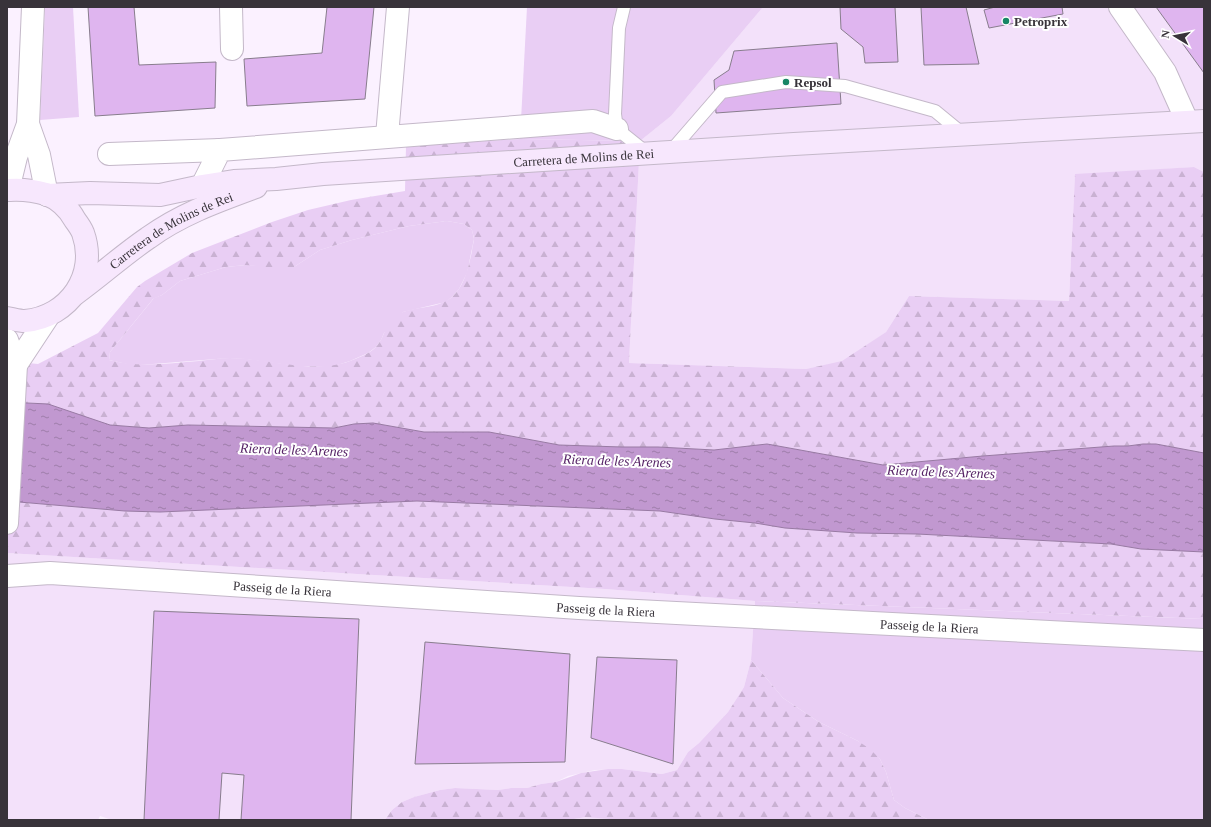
<svg xmlns="http://www.w3.org/2000/svg" width="1211" height="827" font-family="'Times New Roman',serif">
<style>
.built{fill:#f3e1fa}
.green{fill:#e9cef4}
.forest{fill:url(#forest-firs);fill-rule:evenodd}
.water{fill:url(#water-ripples);stroke:#987aa3}
.building{fill:#dfb5ef;stroke:#887d8d}
.lines{fill:none;stroke-linecap:round;stroke-linejoin:round}
.service-casing{stroke:#c4b8c9;stroke-width:14}
.minor-casing{stroke:#c4b8c9;stroke-width:24}
.secondary-casing{stroke:#c4b8c9;stroke-width:24}
.service{stroke:#fff;stroke-width:12}
.minor{stroke:#fff;stroke-width:22}
.secondary{stroke:#f7e7fd;stroke-width:22}
.poi-dot{fill:#178665;stroke:#fff;stroke-width:1.5}
.labels{text-anchor:middle;dominant-baseline:central;stroke-width:4;stroke-linejoin:round;paint-order:stroke}
.poi-label{font-size:13px;font-weight:bold;fill:#38333a;stroke:#fff;text-anchor:start}
.street-label{font-size:13px;fill:#38333a;stroke:#fff}
.water-label{font-size:14px;font-style:italic;fill:#562366;stroke:#fff}
</style>
<defs>
<pattern id="forest-firs" width="22" height="20" patternUnits="userSpaceOnUse"><rect width="22" height="20" fill="#e9cef4"/><path d="M5 1l3.5 6h-7zM16 11l3.5 6h-7z" fill="#c9b1d2"/></pattern>
<pattern id="water-ripples" width="26" height="14" patternUnits="userSpaceOnUse"><rect width="26" height="14" fill="#c198d0"/><path d="M2 4q2-2 4 0t4 0M15 11q2-2 4 0t4 0" fill="none" stroke="#9e7daa"/></pattern>
</defs>
<rect width="100%" height="100%" fill="#fbf1ff"/>
<g class="built">
<path d="M763 7H1204V172L1194 167 1075 175 1069 301 909 296 886 332 842 362 806 369 629 363 640 141 671 116Z"/>
<path d="M7 553 605 589 755 601 751 660 744 687 728 712 699 743 688 752 677 770 662 774 622 769 595 770 568 776 556 782 541 784 527 788H511L498 790 455 788 440 790 414 797 402 802 392 810 385 820H112L100 816 98 820H7Z"/>
<path d="M586 817H601L621 820H568Z"/>
</g>
<g class="green">
<path d="M45 7H73L79 117 40 120Z"/>
<path d="M527 7H763L671 116 640 141 520 139Z"/>
<path d="M447 221 464 224 472 230 474 239 467 273 459 289 453 296 446 302 437 304 403 312 384 333 381 340 376 347 368 353 350 361 334 366 325 367 296 366 245 359 229 358 140 365 127 364 109 360 110 352 154 298 162 295 180 281 226 267 246 265 294 267 320 250 352 240 409 226Z"/>
<path d="M755 601 1204 619V820H929L905 808 894 800 886 772 880 759 858 741 819 722 783 698 751 660Z"/>
</g>
<g class="forest">
<path d="M520 139 640 141 629 363 806 369 842 361 886 332 909 296 1069 301 1075 174 1194 167 1204 172V453L1156 444H1143L1128 446H1114L983 456 883 465 767 444 714 450 658 447H622L559 445 489 432H424L373 423 354 424 334 428 188 425 149 428 110 425 34 403 7 402V361L38 364 98 333 137 287 145 281 192 253 272 222 308 210 351 200 405 191 406 146ZM447 221 464 224 472 230C472 232 474 236 474 239 474 242 472 247 472 251 468 269 463 294 444 302 431 308 416 307 403 312 384 319 387 335 376 347 369 354 358 358 350 361 313 375 268 358 230 358 219 358 210 360 199 361 170 363 138 368 109 360L110 352 153 299 162 295 180 281 226 267 246 265 265 267H294L320 250 352 240 409 226Z"/>
<path d="M7 501 125 511 160 512 417 501 660 511 715 519 755 523 785 528 814 530 857 533 917 534 1111 544 1141 549 1204 552V619L755 601 605 589 7 553Z"/>
<path d="M751 660 783 698 819 722 858 741 870 749 880 759 886 772 894 800 905 808 929 820H621L586 817 568 820H385L392 810 402 802 414 797 440 790 455 788 498 790 511 788H527L541 784 556 782 581 773 608 769H622L662 774 677 770 688 752 699 743 728 712 744 687Z"/>
</g>
<path class="water" d="M7 402 48 404 110 425 149 428 188 425 334 428 354 424 373 423 424 432H489L559 445 622 447H658L714 450 767 444 883 465 983 456 1114 446H1128L1143 444H1156L1204 453V552L1141 549 1111 544 917 534 857 533 814 530 785 528 755 523 715 519 660 511 417 501 160 512 125 511 7 501Z"/>
<g class="building">
<path d="M88 7H134L139 65 216 62 215 108 95 116Z"/>
<path d="M327 7H374L365 99 247 106 244 59 322 53Z"/>
<path d="M840 7H895L898 62 865 63 863 47 841 29Z"/>
<path d="M921 7H966L979 64 924 65Z"/>
<path d="M995 7H1062L1063 14 989 28 984 10Z"/>
<path d="M1156 7H1204V73Z"/>
<path d="M837 43 841 104 716 113 714 80 729 70 734 51Z"/>
<path d="M154 611 359 619 351 820H241L244 775 222 773 219 820H144Z"/>
<path d="M425 642 570 654 565 762 415 764Z"/>
<path d="M597 657 677 660 673 764 591 738Z"/>
</g>
<g class="lines">
<defs>
<g id="service">
<path d="M624 7 619 28 615 114 617 129 647 153"/>
<path d="M670 152 722 92 786 82 845 86 935 111 963 134"/>
</g>
<g id="minor">
<path d="M231 7 232 49"/>
<path d="M1120 7 1165 72 1187 121"/>
<path d="M28 124 39 155 47 195"/>
<path d="M387 136 398 7"/>
<path d="M109 154 220 150"/>
<path d="M202 186 220 150 593 121 617 129"/>
<path d="M8 190 16 157 28 124 33 7"/>
<path d="M7 340 16 365 7 523"/>
<path d="M16 365 49 315"/>
<path id="s1" d="M7 576 50 573 579 608 1204 640"/>
</g>
<g id="secondary">
<path d="M7 190C20 189 33 190 46 194 59 199 69 209 75 220 78 224 81 228 83 233 98 275 69 317 25 321 19 321 13 319 7 318"/>
<path id="s2" d="M47 195 90 193 160 195 202 186 234 181 276 179 323 174 794 144 1204 121"/>
<path id="s3" d="M75 294C100 276 123 255 148 238 181 214 218 201 256 187"/>
</g>
</defs>
<use href="#service" class="service-casing"/>
<use href="#minor" class="minor-casing"/>
<use href="#secondary" class="secondary-casing"/>
<use href="#service" class="service"/>
<use href="#minor" class="minor"/>
<use href="#secondary" class="secondary"/>
</g>
<g class="poi-dot">
<circle cx="1006" cy="21" r="4"/>
<circle cx="786" cy="82" r="4"/>
</g>
<g class="labels">
<g class="poi-label">
<text x="1014" y="21">Petroprix</text>
<text x="794" y="82">Repsol</text>
</g>
<g class="street-label">
<text stroke="none"><textPath href="#s2" startOffset="539">Carretera de Molins de Rei</textPath></text>
<text stroke="none"><textPath href="#s3" startOffset="116">Carretera de Molins de Rei</textPath></text>
<text stroke="none"><textPath href="#s1" startOffset="276">Passeig de la Riera</textPath></text>
<text stroke="none"><textPath href="#s1" startOffset="600">Passeig de la Riera</textPath></text>
<text stroke="none"><textPath href="#s1" startOffset="924">Passeig de la Riera</textPath></text>
</g>
<g class="water-label">
<text transform="translate(294 450) rotate(2)">Riera de les Arenes</text>
<text transform="translate(617 461) rotate(2)">Riera de les Arenes</text>
<text transform="translate(941 472) rotate(2)">Riera de les Arenes</text>
</g>
</g>
<rect width="1211" height="827" fill="none" stroke="#38333a" stroke-width="16"/>
<g transform="translate(1175 36) rotate(280)" stroke="#ffffff" stroke-width="3" paint-order="stroke">
<path d="M0-3L7 15L0 10L-7 15Z" fill="#38333a"/>
<text y="-6" font-size="11" font-weight="bold" text-anchor="middle" fill="#38333a">N</text>
</g>
</svg>
